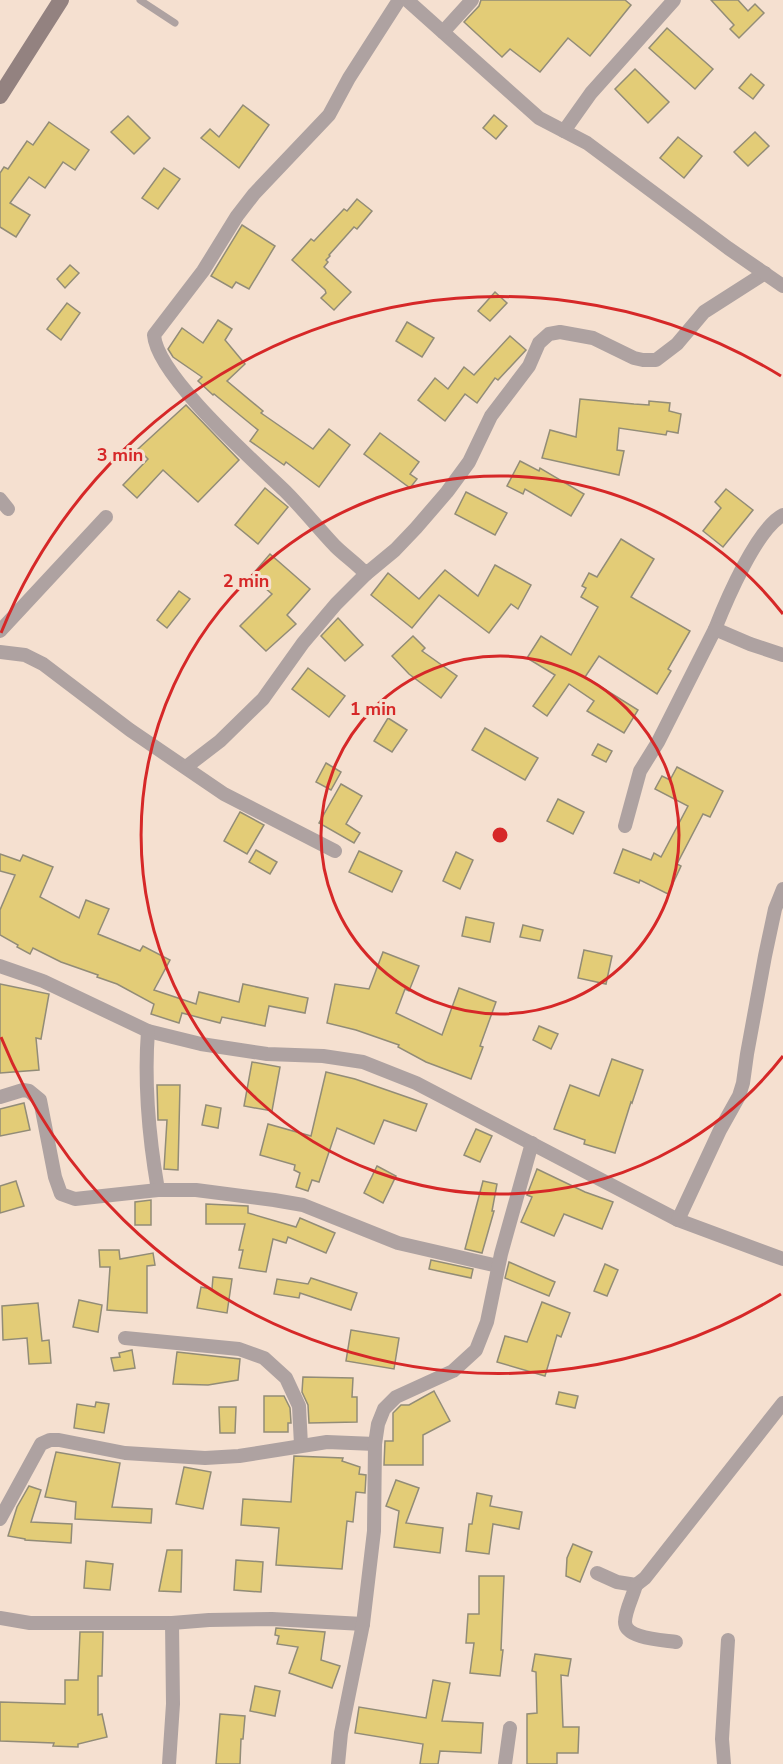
<svg xmlns="http://www.w3.org/2000/svg" width="783" height="1764" font-family="'Nunito Sans',sans-serif">
<style>
.building{fill:#e3cc77;stroke:#928c77;stroke-width:1.5}
.lines{fill:none;stroke-linecap:round;stroke-linejoin:round}
.service{stroke:#aea2a1;stroke-width:7}
.minor{stroke:#aea2a1;stroke-width:14}
.secondary{stroke:#938280;stroke-width:16}
.ring{fill:none;stroke:#d62828;stroke-width:3}
.centre{fill:#d62828;stroke:#f5e0d0;stroke-width:3}
.ring-label{font-size:18px;text-anchor:middle;font-weight:bold;fill:#d62828;stroke:#f5e0d0;stroke-width:6;stroke-linejoin:round;paint-order:stroke}
</style>
<rect width="100%" height="100%" fill="#f5e0d0"/>
<g class="building">
<path d="M481 0H625L631 5 590 56 568 38 540 72 510 49 502 57 464 22 479 6Z"/>
<path d="M711 0H738L748 11 755 4 764 13 739 38 730 29 734 25Z"/>
<path d="M667 28 713 69 695 89 649 48Z"/>
<path d="M635 69 669 102 648 123 615 89Z"/>
<path d="M751 74 764 85 753 99 739 88Z"/>
<path d="M243 105 269 125 239 168 201 138 210 129 219 137Z"/>
<path d="M494 115 507 126 496 139 483 128Z"/>
<path d="M128 116 150 138 134 154 111 132Z"/>
<path d="M49 122 89 150 75 170 63 162 45 188 29 177 10 203 30 215 16 237 0 227V173L4 167 8 169 27 141 33 145Z"/>
<path d="M755 132 769 146 748 166 734 152Z"/>
<path d="M678 137 702 156 684 178 660 158Z"/>
<path d="M164 168 180 179 158 209 142 198Z"/>
<path d="M357 199 372 211 357 229 354 227 329 255 330 256 326 260 328 262 324 267 351 292 334 310 321 298 326 293 325 290 292 260 311 239 314 241 344 209 347 211Z"/>
<path d="M242 225 275 246 249 289 236 282 232 288 211 276Z"/>
<path d="M70 265 79 273 65 288 57 279Z"/>
<path d="M495 292 507 303 490 321 478 311Z"/>
<path d="M67 303 80 313 61 340 47 329Z"/>
<path d="M218 320 232 329 225 340 245 364 227 381 263 411 261 413 313 449 329 429 350 445 319 487 286 462 284 465 250 441 258 430 214 394 213 395 198 381 202 377 173 357 168 349 182 328 203 343Z"/>
<path d="M407 322 434 338 422 357 396 341Z"/>
<path d="M510 336 526 350 498 380 495 378 477 403 465 394 445 421 418 400 435 378 448 389 464 367 474 375Z"/>
<path d="M580 399 634 404 649 405V401L670 403 669 411 681 414 678 433 667 431 666 435 619 428 617 450 624 451 619 475 542 458 550 430 576 437Z"/>
<path d="M186 405 239 460 198 502 163 470 137 498 123 485 148 459 138 449Z"/>
<path d="M380 433 419 462 410 474 417 479 410 488 364 454Z"/>
<path d="M520 461 539 471 540 468 584 494 571 516 525 489 523 494 507 486Z"/>
<path d="M265 488 288 507 258 544 235 525Z"/>
<path d="M726 489 753 510 723 547 703 531 721 508 715 502Z"/>
<path d="M466 492 507 513 495 535 455 514Z"/>
<path d="M621 539 654 559 631 597 690 631 668 669 671 671 657 694 599 656 585 677 638 710 624 733 587 711 594 701 569 684 547 716 533 706 555 675 527 658 541 636 571 655 598 607 581 597 586 588 582 586 589 573 597 577Z"/>
<path d="M270 554 310 589 287 615 296 624 266 651 240 626 272 594 251 576Z"/>
<path d="M495 565 531 585 518 609 511 604 489 633 439 595 412 628 371 595 388 573 419 599 445 570 478 596Z"/>
<path d="M179 591 190 599 167 628 157 620Z"/>
<path d="M338 618 363 645 345 661 321 636Z"/>
<path d="M413 636 425 648 422 651 457 676 441 698 409 674 392 656Z"/>
<path d="M308 668 345 696 329 717 292 689Z"/>
<path d="M388 718 407 730 392 752 374 741Z"/>
<path d="M485 728 538 758 525 780 472 750Z"/>
<path d="M598 744 612 751 606 762 592 755Z"/>
<path d="M326 763 341 772 331 790 316 782Z"/>
<path d="M677 767 723 791 710 817 703 814 677 864 681 866 668 894 640 880 639 883 614 873 623 849 651 860 654 853 661 857 688 806 655 789 662 776 670 780Z"/>
<path d="M341 784 362 796 346 824 360 833 354 843 319 823Z"/>
<path d="M558 799 584 812 573 834 547 821Z"/>
<path d="M240 812 264 825 247 854 224 841Z"/>
<path d="M256 850 277 862 270 874 249 862Z"/>
<path d="M359 851 402 871 392 892 349 872Z"/>
<path d="M456 852 473 860 460 889 443 881Z"/>
<path d="M0 854 20 861 23 855 53 867 40 897 79 918 86 900 109 909 98 934 140 951 143 946 170 960 154 990 196 1004 199 992 239 1002 243 984 308 998 305 1013 269 1006 265 1026 222 1017 220 1023 182 1013 179 1023 151 1014 154 1004 117 984 97 977 98 975 61 962 33 948 30 954 17 947 18 945 0 935V910L15 875 0 871Z"/>
<path d="M466 917 494 923 490 942 462 936Z"/>
<path d="M523 925 543 930 540 941 520 937Z"/>
<path d="M584 950 612 956 606 984 578 978Z"/>
<path d="M383 952 419 966 409 991 405 989 396 1013 442 1035 459 988 496 1002 480 1046 483 1047 471 1079 426 1062 398 1047 399 1045 356 1030 327 1023 335 984 369 989Z"/>
<path d="M0 984 49 994 41 1039 36 1038 39 1070 0 1073Z"/>
<path d="M539 1026 558 1034 551 1049 533 1040Z"/>
<path d="M612 1059 643 1070 632 1103 631 1102 615 1153 584 1144 585 1140 554 1129 570 1085 599 1096Z"/>
<path d="M252 1062 280 1067 272 1111 244 1106Z"/>
<path d="M326 1072 355 1079 427 1104 416 1131 384 1120 374 1144 337 1128 319 1182 312 1180 308 1191 296 1187 300 1173 294 1170 295 1165 260 1155 268 1124 311 1136Z"/>
<path d="M157 1085H180L178 1170 164 1169 167 1120H158Z"/>
<path d="M24 1103 30 1130 0 1136V1109Z"/>
<path d="M206 1105 221 1108 218 1128 202 1125Z"/>
<path d="M476 1129 492 1136 480 1162 464 1155Z"/>
<path d="M377 1166 396 1176 383 1203 364 1193Z"/>
<path d="M537 1169 585 1192 613 1202 602 1229 564 1214 554 1236 521 1222 532 1197 527 1195Z"/>
<path d="M16 1181 24 1206 0 1213V1186Z"/>
<path d="M483 1181 497 1184 492 1211H494L482 1253 465 1249Z"/>
<path d="M151 1200V1225H135V1202Z"/>
<path d="M206 1204 248 1206V1213L296 1227 300 1218 335 1233 326 1253 288 1237 286 1243 273 1239 266 1272 239 1268 243 1250H239L245 1224H206Z"/>
<path d="M99 1250H119L120 1259 153 1253 155 1265 147 1266V1313L107 1310 110 1267H100Z"/>
<path d="M431 1260 473 1269 471 1278 429 1269Z"/>
<path d="M509 1262 555 1282 549 1296 505 1278Z"/>
<path d="M605 1264 618 1270 607 1296 594 1291Z"/>
<path d="M213 1277 232 1279 227 1313 197 1308 201 1287 212 1289Z"/>
<path d="M311 1278 357 1293 351 1310 300 1293 299 1298 274 1294 277 1279 308 1284Z"/>
<path d="M79 1300 102 1305 98 1332 73 1327Z"/>
<path d="M542 1302 570 1313 561 1337 557 1335 545 1376 497 1362 505 1336 527 1342Z"/>
<path d="M38 1303 42 1341 49 1340 51 1363 29 1364 27 1338 3 1340 2 1306Z"/>
<path d="M351 1330 399 1338 394 1369 346 1361Z"/>
<path d="M132 1350 135 1368 114 1371 111 1358 120 1357 119 1353Z"/>
<path d="M177 1352 240 1359 238 1380 208 1385 173 1384Z"/>
<path d="M303 1377 353 1378 352 1397H357V1422L309 1423 308 1405 302 1392Z"/>
<path d="M434 1391 450 1421 423 1435V1465H384L385 1441H393V1413L401 1405H409Z"/>
<path d="M559 1392 578 1396 575 1408 556 1404Z"/>
<path d="M264 1396H284L290 1408 291 1423H288V1432H264Z"/>
<path d="M96 1402 109 1404 104 1433 74 1428 77 1404 95 1407Z"/>
<path d="M219 1407H236L235 1433H220Z"/>
<path d="M56 1452 120 1463 112 1507 152 1509 151 1523 75 1519 76 1502 45 1497Z"/>
<path d="M294 1456 343 1458 342 1461 360 1467 359 1474 366 1475 365 1493 356 1492 353 1522 347 1521 342 1569 276 1565 279 1528 241 1525 243 1499 291 1502Z"/>
<path d="M184 1467 211 1472 203 1509 176 1504Z"/>
<path d="M396 1480 419 1488 406 1523 443 1528 440 1553 394 1547 399 1511 386 1506Z"/>
<path d="M29 1486 41 1490 31 1522 72 1524 71 1543 25 1540V1539L8 1536 17 1507Z"/>
<path d="M477 1493 492 1496 490 1506 522 1512 519 1529 493 1524 489 1554 466 1551 469 1524H472Z"/>
<path d="M573 1544 592 1552 580 1582 566 1576 567 1558Z"/>
<path d="M167 1550H182L181 1592 159 1591Z"/>
<path d="M236 1560 263 1562 261 1592 234 1590Z"/>
<path d="M86 1561 113 1564 110 1590 84 1588Z"/>
<path d="M479 1576H504L501 1650H503L500 1676 470 1673 474 1643H466L468 1614H479Z"/>
<path d="M276 1628 325 1632 321 1660 340 1666 332 1688 289 1673 298 1647 277 1644 279 1636 275 1635Z"/>
<path d="M80 1632H103L102 1676H98V1715L102 1714 107 1737 78 1744V1747L53 1746 54 1743 0 1741V1702L65 1704V1680H78Z"/>
<path d="M535 1654 571 1659 568 1676 561 1675 563 1727H579L578 1753H557V1764H527V1714L537 1713 536 1672 532 1671Z"/>
<path d="M433 1680 450 1683 442 1721 483 1723 481 1753 440 1751 438 1764H420L423 1744 355 1733 359 1707 426 1718Z"/>
<path d="M255 1686 280 1691 275 1716 250 1711Z"/>
<path d="M220 1714 245 1716 243 1739H241L240 1764H216Z"/>
</g>
<g class="lines">
<path class="service" d="M140 0 175 23"/>
<g class="minor">
<path d="M399 0 349 78 329 115 254 194 237 216 203 271 154 335C157 376 254 461 285 491 303 509 318 528 335 546 345 556 356 563 366 574L395 550 416 528 447 492 469 462 491 416 529 366 539 343 549 334 560 332 593 338 634 358 643 360H656L677 344 704 312 765 273"/>
<path d="M407 0 539 118 587 143 728 248 783 286"/>
<path d="M443 32 472 0"/>
<path d="M564 131 591 93 674 0"/>
<path d="M0 499 8 509"/>
<path d="M715 629C726 601 757 528 783 515"/>
<path d="M0 631 106 517"/>
<path d="M0 652 25 655 43 664 130 730 224 794 335 851"/>
<path d="M186 767 220 741 263 699 303 643 336 604 366 574"/>
<path d="M625 826 640 771 658 742 715 629 750 644 783 655"/>
<path d="M0 966 43 981 148 1031 201 1044 267 1054 323 1056 363 1062 416 1083 678 1220 783 1259"/>
<path d="M148 1031C144 1083 149 1138 158 1190"/>
<path d="M0 1097 23 1090 29 1091 40 1100 55 1177 61 1194 75 1199 158 1190H196L274 1200 303 1205 398 1243 498 1266"/>
<path d="M678 1220 720 1130 739 1096 743 1083 747 1054 765 956 775 909 783 889"/>
<path d="M125 1338 239 1349 264 1358 286 1378 299 1406 301 1445"/>
<path d="M0 1519 41 1444 50 1440H59L125 1453 205 1458 239 1456 327 1442 375 1444"/>
<path d="M597 1573 617 1582 636 1585 645 1578 783 1403"/>
<path d="M636 1585C633 1596 625 1611 625 1622 625 1639 664 1640 676 1642"/>
<path d="M0 1618 30 1623H172L209 1620 272 1619 363 1624"/>
<path d="M169 1764 173 1704 172 1623"/>
<path d="M338 1764 341 1733 363 1624 374 1531 375 1444 378 1424 384 1409 396 1397 453 1371 476 1350 487 1322 501 1254 532 1143"/>
<path d="M505 1764 510 1728"/>
<path d="M724 1764 722 1739 728 1640"/>
</g>
<path class="secondary" d="M0 96 61 0"/>
</g>
<g class="ring">
<circle cx="500" cy="835" r="179"/>
<path d="M783 1056A359 359 0 1 1 783 614"/>
<path d="M781 1294A538 538 0 0 1 1 1037M1 633A538 538 0 0 1 781 376"/>
</g>
<circle cx="500" cy="835" r="9" class="centre"/>
<g class="ring-label">
<text x="120" y="461">3 min</text>
<text x="246" y="587">2 min</text>
<text x="373" y="715">1 min</text>
</g>
</svg>
